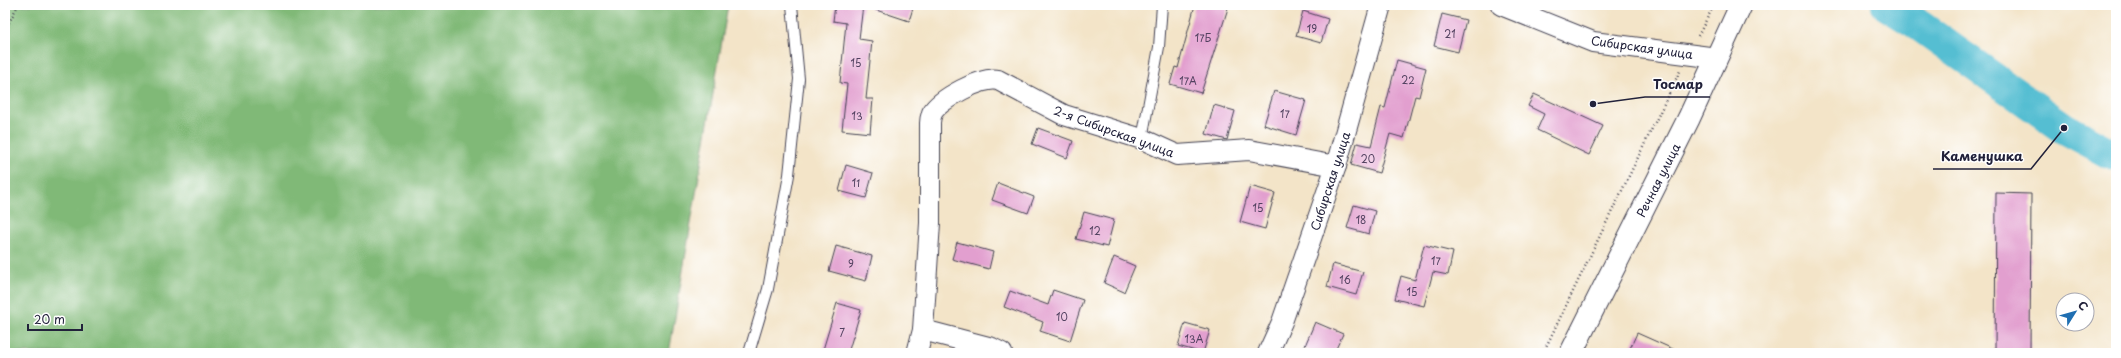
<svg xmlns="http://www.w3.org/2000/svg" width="2121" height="358" font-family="'Playpen Sans',sans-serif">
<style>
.forest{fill:#80b977;stroke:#516e59}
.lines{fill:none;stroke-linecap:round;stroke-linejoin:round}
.river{stroke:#55bed2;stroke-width:32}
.building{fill:#e29fcf}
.lane-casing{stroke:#413f50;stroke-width:12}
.street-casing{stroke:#413f50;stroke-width:22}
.secondary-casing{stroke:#413f50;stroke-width:24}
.path{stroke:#413f50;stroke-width:2.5;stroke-dasharray:1 3;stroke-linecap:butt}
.lane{stroke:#fff;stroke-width:10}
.street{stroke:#fff;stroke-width:20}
.secondary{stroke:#fff;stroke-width:22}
.labels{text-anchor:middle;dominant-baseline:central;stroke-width:3;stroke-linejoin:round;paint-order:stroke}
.number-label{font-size:10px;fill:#524160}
.street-label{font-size:12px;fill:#22223b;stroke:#fff}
.leader{fill:none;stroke:#22223b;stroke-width:1.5}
.callout-dot{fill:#22223b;stroke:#fff;stroke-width:1.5}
.callout-label{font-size:13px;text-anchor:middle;font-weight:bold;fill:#22223b;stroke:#fff;stroke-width:3;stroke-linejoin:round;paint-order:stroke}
</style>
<rect width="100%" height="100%" fill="#fff"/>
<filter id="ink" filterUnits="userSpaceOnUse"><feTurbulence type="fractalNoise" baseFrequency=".025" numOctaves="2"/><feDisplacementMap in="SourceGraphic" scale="8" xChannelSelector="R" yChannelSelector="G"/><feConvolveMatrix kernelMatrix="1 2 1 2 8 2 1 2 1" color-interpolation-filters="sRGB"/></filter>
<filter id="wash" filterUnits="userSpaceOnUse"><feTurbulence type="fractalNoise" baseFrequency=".012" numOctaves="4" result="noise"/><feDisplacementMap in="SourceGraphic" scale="16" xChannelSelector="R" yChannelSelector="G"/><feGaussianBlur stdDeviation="0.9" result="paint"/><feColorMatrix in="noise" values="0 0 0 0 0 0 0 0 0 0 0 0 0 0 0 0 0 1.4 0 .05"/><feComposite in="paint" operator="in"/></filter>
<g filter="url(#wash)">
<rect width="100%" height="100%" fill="#f3e4c8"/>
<path class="forest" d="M5 5H728L669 353H5Z"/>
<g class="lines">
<path class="river" d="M1887 5 1913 21 2064 128 2116 156"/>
</g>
<g id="blocks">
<g class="building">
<path d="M835 5H863L859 39 872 41 866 99H873L870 133 842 130 847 84 840 83 846 23 833 21Z"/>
<path d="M870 5H914L909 21 870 8Z"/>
<path d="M1195 5H1229L1201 93 1170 84 1175 67 1178 68Z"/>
<path d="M1303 11 1328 19 1321 43 1296 36Z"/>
<path d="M1442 14 1466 20 1458 52 1434 46Z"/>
<path d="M1397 60 1426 68 1419 97 1415 96 1404 138 1390 134 1379 173 1351 165 1357 143 1371 146 1381 107 1385 108Z"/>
<path d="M1274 91 1306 100 1296 135 1264 125Z"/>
<path d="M1534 94 1603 126 1589 155 1537 130 1544 114 1528 106Z"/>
<path d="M1214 105 1235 111 1227 140 1206 134Z"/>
<path d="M1038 128 1073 141 1067 158 1032 144Z"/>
<path d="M846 165 873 173 866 198 839 191Z"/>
<path d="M998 183 1034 197 1028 213 992 200Z"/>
<path d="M1250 186 1275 193 1265 229 1240 222Z"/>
<path d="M1996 193 2031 194 2030 353H1995Z"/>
<path d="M1354 205 1375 211 1369 234 1347 228Z"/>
<path d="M1084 212 1114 220 1107 247 1076 239Z"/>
<path d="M957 242 993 252 989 269 952 259Z"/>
<path d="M1424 245 1453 252 1448 275 1433 272 1424 306 1395 299 1401 276 1415 280Z"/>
<path d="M836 246 872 256 866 281 829 271Z"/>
<path d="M1114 257 1135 266 1124 292 1104 283Z"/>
<path d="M1333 264 1363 272 1356 295 1327 287Z"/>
<path d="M1053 290 1083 300 1070 341 1040 331 1043 322 1004 307 1010 291 1048 305Z"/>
<path d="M837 303 861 310 848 353H822Z"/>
<path d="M1315 322 1343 334 1334 353H1314L1304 348Z"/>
<path d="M1185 323 1210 330 1203 353 1178 346Z"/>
<path d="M1637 333 1682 353H1628Z"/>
</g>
</g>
</g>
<g filter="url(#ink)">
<use href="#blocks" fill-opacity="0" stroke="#413f50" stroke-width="1"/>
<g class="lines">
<defs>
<g id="lane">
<path d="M1142 139 1159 47 1162 5"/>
<path d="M749 353 768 289 789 175 799 79 792 5"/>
</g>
<g id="street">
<path d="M1501 5 1593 42 1717 58"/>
<path d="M923 330 992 348 1002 353"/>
<path d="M917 353 923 330 930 223V123C930 120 931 116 932 113 940 99 982 76 998 80L1064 115 1142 139 1177 155 1249 150 1336 166"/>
<path d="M1268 353 1282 322 1336 166 1381 5"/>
</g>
<path id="secondary" d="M1571 353 1689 118 1741 5"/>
</defs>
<use href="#lane" class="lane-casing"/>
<use href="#street" class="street-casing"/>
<use href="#secondary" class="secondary-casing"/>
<g class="path">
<path d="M5 30 18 5"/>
<path d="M1698 36 1714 5"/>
<path d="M1543 353 1680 71"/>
</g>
<use href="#lane" class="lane"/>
<use href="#street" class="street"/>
<use href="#secondary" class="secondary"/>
</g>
</g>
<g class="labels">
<g class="number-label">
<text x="1312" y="28">19</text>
<text x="1450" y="33">21</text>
<text x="1203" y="37">17Б</text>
<text x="856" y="62">15</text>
<text x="1408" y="79">22</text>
<text x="1188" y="80">17А</text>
<text x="1285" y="113">17</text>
<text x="857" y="115">13</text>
<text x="1368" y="158">20</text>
<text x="856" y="182">11</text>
<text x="1258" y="207">15</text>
<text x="1361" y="219">18</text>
<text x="1095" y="230">12</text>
<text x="1436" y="260">17</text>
<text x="851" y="263">9</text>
<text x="1345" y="279">16</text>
<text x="1412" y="291">15</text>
<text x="1062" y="316">10</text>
<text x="842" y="332">7</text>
<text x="1194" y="338">13А</text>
</g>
<g class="street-label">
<text transform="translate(1642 47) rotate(8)">Сибирская улица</text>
<text transform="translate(1114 131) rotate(20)">2-я Сибирская улица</text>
<text transform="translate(1658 180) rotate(-63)">Речная улица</text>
<text transform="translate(1330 181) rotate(-72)">Сибирская улица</text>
</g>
</g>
<path class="leader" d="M1593 104L1645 97H1710M2064 128L2031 169H1933"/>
<g class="callout-dot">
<circle cx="1593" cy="104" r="4"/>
<circle cx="2064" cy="128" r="4"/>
</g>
<g class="callout-label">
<text x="1678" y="89">Тосмар</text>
<text x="1982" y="161">Каменушка</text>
</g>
<rect width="2121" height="358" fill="none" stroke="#fff" stroke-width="20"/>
<g transform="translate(2075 312) rotate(53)"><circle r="19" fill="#ffffff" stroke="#a7a7b1"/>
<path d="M0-3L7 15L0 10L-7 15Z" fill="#1f6fb2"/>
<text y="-6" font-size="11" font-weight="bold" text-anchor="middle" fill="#22223b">С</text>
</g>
<path d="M28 324v6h54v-6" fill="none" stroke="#22223b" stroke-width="2"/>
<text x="34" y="324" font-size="12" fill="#22223b" stroke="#ffffff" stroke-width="3" paint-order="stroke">20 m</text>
</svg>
